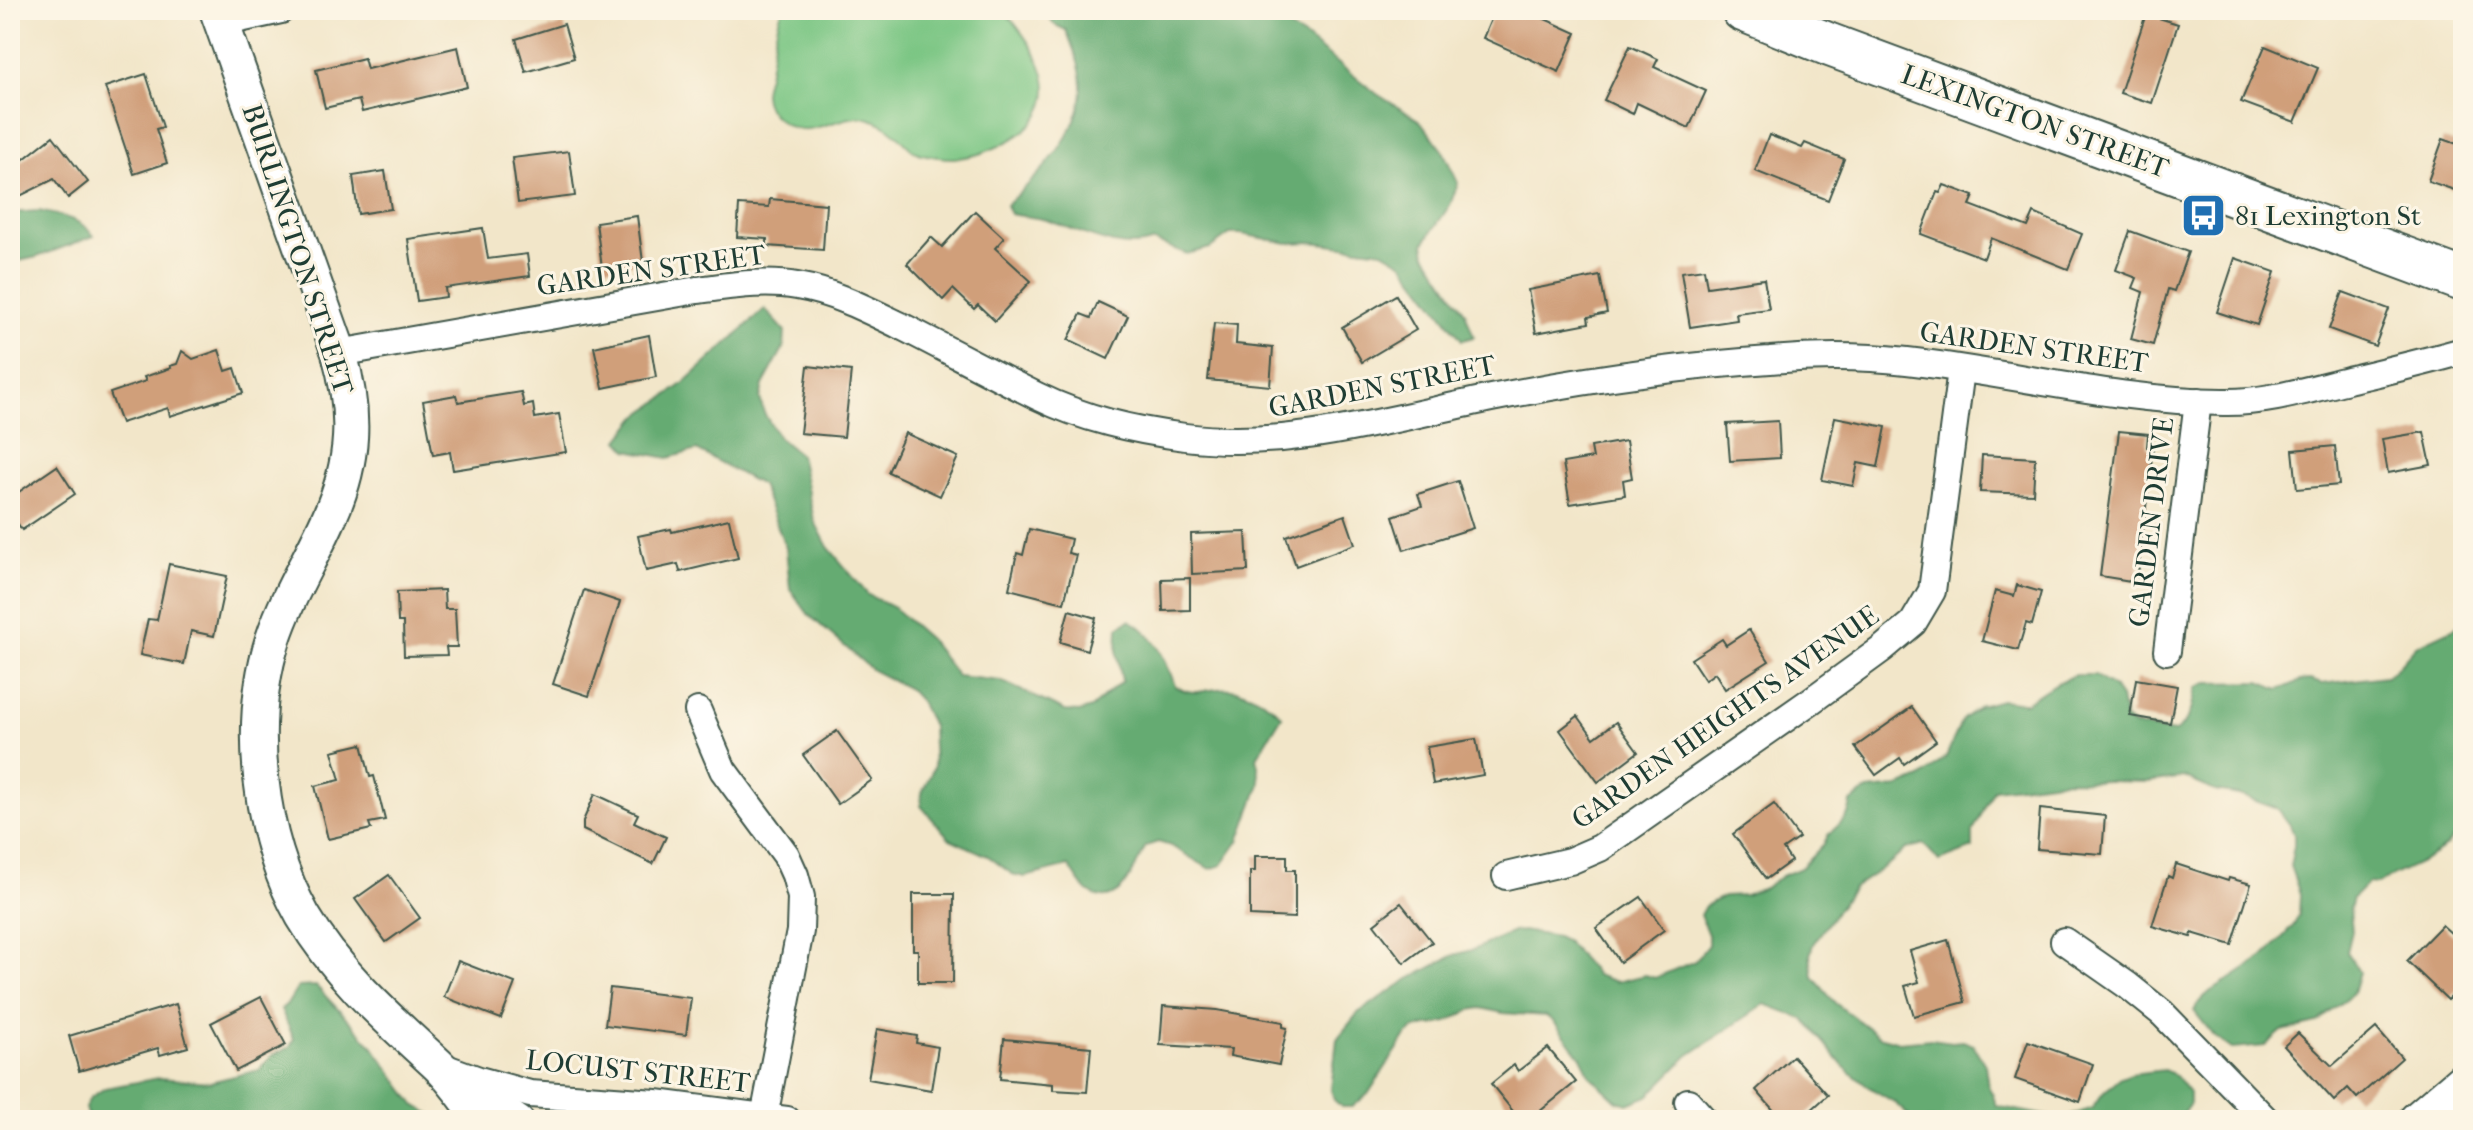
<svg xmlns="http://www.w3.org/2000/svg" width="2473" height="1130" font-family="'IM FELL French Canon',serif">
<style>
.green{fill:#7cc684;stroke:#4e825c;stroke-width:2}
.forest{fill:#65ab72;stroke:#427453;stroke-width:2}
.building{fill:#d09f7a}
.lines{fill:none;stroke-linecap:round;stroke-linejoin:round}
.minor-casing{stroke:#3f564a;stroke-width:30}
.tertiary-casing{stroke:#3f564a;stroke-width:38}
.primary-casing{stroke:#3f564a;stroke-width:46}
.minor{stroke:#fff;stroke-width:26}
.tertiary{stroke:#fff;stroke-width:34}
.primary{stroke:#fff;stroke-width:42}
.labels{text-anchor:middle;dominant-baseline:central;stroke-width:6;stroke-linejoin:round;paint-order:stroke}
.street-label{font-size:28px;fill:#1f3d34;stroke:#fcf5e5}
.poi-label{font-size:28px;fill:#1f3d34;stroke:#fcf5e5;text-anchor:start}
</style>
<rect width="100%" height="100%" fill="#fcf5e5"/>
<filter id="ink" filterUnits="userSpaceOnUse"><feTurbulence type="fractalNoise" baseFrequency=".0125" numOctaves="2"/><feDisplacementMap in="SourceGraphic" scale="16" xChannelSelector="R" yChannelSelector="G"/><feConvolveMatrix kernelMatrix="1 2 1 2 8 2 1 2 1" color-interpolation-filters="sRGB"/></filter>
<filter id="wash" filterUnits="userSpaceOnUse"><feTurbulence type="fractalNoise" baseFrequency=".006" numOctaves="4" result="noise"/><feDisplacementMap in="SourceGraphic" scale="32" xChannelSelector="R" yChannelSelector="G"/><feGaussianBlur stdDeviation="1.8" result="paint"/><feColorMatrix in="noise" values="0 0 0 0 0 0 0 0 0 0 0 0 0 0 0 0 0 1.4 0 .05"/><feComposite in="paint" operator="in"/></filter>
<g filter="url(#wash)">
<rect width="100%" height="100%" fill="#f2e6c9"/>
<path class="green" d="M782 10H1003C1047 59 1074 111 999 146 972 159 952 161 922 154 909 152 900 135 889 128 883 124 874 120 867 118 853 113 823 128 807 129 788 131 765 114 764 94 764 86 768 77 769 70 773 50 775 29 782 10Z"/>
<g class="forest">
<path d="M1044 10H1260L1306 38 1377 94 1420 121 1442 149 1458 183 1450 205 1424 243 1426 254 1465 312 1474 337 1462 340 1403 263 1383 251 1312 242 1288 243 1241 234H1230L1210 248 1187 254 1154 241C1118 255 1076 228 1042 219 1032 217 1020 216 1010 214L1006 205C1039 176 1083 132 1082 85 1081 66 1073 47 1066 30L1055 25Z"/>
<path d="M39 211C58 215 83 219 94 236L37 257 10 263V213Z"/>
<path d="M765 309 785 331 784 347 763 385 760 398 764 413 779 438 800 455 814 520 828 547 868 595 894 608 929 639 957 676 1001 681 1065 711 1079 712 1091 708 1122 681 1117 654 1118 627 1130 620C1155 634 1166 660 1175 686 1201 700 1208 685 1232 689 1248 691 1271 704 1282 716L1257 757 1260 784 1239 841 1222 865 1210 869 1171 846 1158 842 1146 846C1135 866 1120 913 1089 892 1081 887 1075 874 1069 866L1025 877 1012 874 988 856 950 839 921 806 922 793 934 767 932 726 920 701 909 689 872 670 809 615 790 589 786 548 761 485 697 450 668 458 628 450 619 440 637 417 683 384Z"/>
<path d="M2463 624V821C2449 859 2408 864 2378 884L2368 883 2353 898 2350 909 2352 931 2347 952 2359 972 2353 993 2316 1023 2282 1031 2265 1046 2232 1049 2214 1036 2194 1011 2199 1002 2206 995 2264 957 2294 925 2299 915 2300 894 2290 866 2294 846V835L2290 825 2278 809 2239 795 2215 791 2184 777 2147 782 2068 780 1994 789 1973 831V848L1939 861 1924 844 1906 849 1890 863 1853 888 1813 944 1810 955 1813 977 1835 1003 1879 1036 1899 1042 1931 1039 1952 1042 1963 1041 1973 1045 1985 1065 1988 1086 1993 1095 1996 1106 2062 1119 2092 1108 2105 1091 2121 1078 2131 1074 2164 1070 2175 1075 2189 1093V1105L2178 1120H1913L1894 1102 1867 1086 1843 1066 1804 1019 1765 1004 1688 1056 1648 1096 1628 1104 1617 1101 1591 1077 1581 1057 1554 1022 1546 1016 1503 1013 1481 1008 1470 1010 1447 1022 1414 1029 1406 1036 1368 1094 1352 1107H1342L1334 1100 1331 1089 1337 1039 1358 1013 1409 979 1454 955 1475 949 1513 932 1523 931 1557 937 1567 942 1596 975 1616 982 1645 975 1655 978 1695 961 1708 945V935L1700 915 1705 906 1724 896 1745 895 1765 888 1782 876 1801 868 1824 844 1828 835 1844 820 1849 812 1851 802 1868 790 1900 787 1921 778 1946 757 1962 720 1980 706 2001 700 2025 703 2053 685 2075 675H2095L2114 688 2121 698 2125 720 2134 726 2175 732C2192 721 2192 705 2196 687L2207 683 2260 682 2279 690 2300 681 2310 680 2322 684 2386 676 2395 670 2416 646Z"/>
<path d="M316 986 371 1044 415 1105 442 1120H99L88 1118 85 1108 90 1098 105 1088 159 1078 210 1082 259 1070 273 1055 290 1047 294 1039 281 1009 288 1003 298 987Z"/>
</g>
<g id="blocks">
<g class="building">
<path d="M1495 10H1525L1576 33 1559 72 1483 38Z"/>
<path d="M2146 14 2178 24 2152 103 2120 93Z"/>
<path d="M564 24 574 58 526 72 516 39Z"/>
<path d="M1630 46 1658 59 1654 67 1706 91 1689 128 1637 103 1633 114 1604 100Z"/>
<path d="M2265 46 2318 68 2295 122 2241 102Z"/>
<path d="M458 47 467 87 362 112 359 100 325 108 316 70 364 58 367 69Z"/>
<path d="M146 74 163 127 156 129 167 163 134 174 105 87Z"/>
<path d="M1769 135 1802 148 1805 143 1844 159 1828 200 1755 171Z"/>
<path d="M53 136 88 182 68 198 54 179 10 201V170Z"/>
<path d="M2443 139 2463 146V193L2428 181Z"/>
<path d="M569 151 575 196 518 203 512 158Z"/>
<path d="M385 171 391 209 358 214 353 176Z"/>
<path d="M1944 185 1974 196 1970 205 2028 227 2034 213 2082 234 2068 269 1991 238 1984 258 1921 234 1937 192 1940 193Z"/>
<path d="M770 199 826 204 823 250 767 246V239L737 237 739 205 769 207Z"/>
<path d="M975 211 1004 238 995 248 1031 281 995 321 978 305 974 309 953 289 943 300 907 264 931 237 942 247Z"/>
<path d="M637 216 643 262 602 268 596 222Z"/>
<path d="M483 228 488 259 527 254 530 276 445 288 446 297 417 301 408 239Z"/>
<path d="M2130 231 2188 252 2174 291 2168 289 2153 345 2131 339 2143 292 2133 288 2137 278 2116 270Z"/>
<path d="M2235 258 2275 272 2257 325 2217 312Z"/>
<path d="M1704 269 1707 287 1764 279 1769 309 1736 313 1737 320 1690 327 1681 272Z"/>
<path d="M1600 276 1607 313 1588 317 1589 323 1536 333 1528 290Z"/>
<path d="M2343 292 2389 309 2375 346 2329 329Z"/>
<path d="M1396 295 1416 330 1362 362 1342 327Z"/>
<path d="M1098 302 1128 316 1108 359 1068 340 1081 314 1091 318Z"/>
<path d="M1214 323 1237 325 1236 344 1273 348 1270 386 1208 380Z"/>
<path d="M649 335 656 377 603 388 594 347Z"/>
<path d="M219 350 226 371 235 368 243 393 170 416 168 408 121 423 110 393 146 381 144 377 171 368 170 366 177 364 182 351 193 359Z"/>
<path d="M808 366 851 371 844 437 800 433Z"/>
<path d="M521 392 524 406 533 404 535 418 559 414 566 452 453 470 450 452 433 455 423 401 456 395 458 402Z"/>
<path d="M1835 417 1886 427 1878 467 1858 463 1853 486 1822 480Z"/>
<path d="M1778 421 1780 458 1730 461 1727 424Z"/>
<path d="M2119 431 2148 434 2147 447 2153 448 2137 582 2100 576Z"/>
<path d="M2424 432 2431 465 2388 473 2382 439Z"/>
<path d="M905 433 958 457 940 496 888 472Z"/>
<path d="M1626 441 1632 478 1623 480 1625 495 1570 504 1563 463 1593 458 1591 447Z"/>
<path d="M2335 446 2339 485 2297 489 2293 450Z"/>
<path d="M1982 455 2035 458 2033 494 1980 492Z"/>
<path d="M57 466 75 494 22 530 10 512V498Z"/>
<path d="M1458 481 1473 528 1404 550 1393 516 1422 506 1418 494Z"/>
<path d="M1345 515 1355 544 1296 566 1286 536Z"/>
<path d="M729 519 738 558 680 572 678 564 646 571 638 536 671 529 672 532Z"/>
<path d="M1029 529 1071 539 1068 553 1076 555 1064 603 1009 589 1017 553 1023 555Z"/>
<path d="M1246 532 1248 571 1192 574 1191 534Z"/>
<path d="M169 564 227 576 214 636 191 631 184 664 140 655 148 619 157 620Z"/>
<path d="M1190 578V610L1163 611 1162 579Z"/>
<path d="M2017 585 2041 592 2032 625 2026 623 2018 650 1982 641 1995 591 2014 596Z"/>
<path d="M444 590 445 609H455L457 647H446L447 655 404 656 403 622H398L397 592Z"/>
<path d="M584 590 620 602 589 696 553 684Z"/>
<path d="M1069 610 1096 618 1087 650 1060 642Z"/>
<path d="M1749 630 1769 661 1725 689 1715 673 1705 680 1691 659 1722 639 1726 645Z"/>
<path d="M2136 679 2177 686 2170 723 2130 716Z"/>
<path d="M1912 707 1936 741 1904 764 1900 758 1876 775 1855 747Z"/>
<path d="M1578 716 1594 738 1616 722 1638 752 1598 782 1560 730Z"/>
<path d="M837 731 872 780 838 804 803 755Z"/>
<path d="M1476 739 1483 775 1433 784 1427 747Z"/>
<path d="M362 744 370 777 374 776 385 820 369 823 371 829 328 839 315 786 340 780 332 751Z"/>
<path d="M595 794 638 814 634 822 666 837 653 864 583 830V821Z"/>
<path d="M1774 804 1799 838 1783 849 1791 861 1766 879 1733 834Z"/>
<path d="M2040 809 2105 816 2102 854 2037 849Z"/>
<path d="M1255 856H1287V870H1295V918L1250 916V871H1255Z"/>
<path d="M2176 864 2228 881 2229 878 2251 884 2232 945 2192 933 2191 937 2152 926 2168 876 2172 878Z"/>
<path d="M389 875 420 918 386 942 355 899Z"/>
<path d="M913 894H954L953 983H918V950H913Z"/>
<path d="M1641 897 1664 930 1620 962 1596 928Z"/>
<path d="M1401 903 1432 942 1404 963 1374 924Z"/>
<path d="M2442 925 2463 944V984L2448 1000 2407 961Z"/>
<path d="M1948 940 1965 1002 1914 1016 1905 986 1919 982 1910 951Z"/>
<path d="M458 961 515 983 501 1019 444 997Z"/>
<path d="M610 988 691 998 686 1035 605 1025Z"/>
<path d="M261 997 286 1045 236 1071 211 1023Z"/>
<path d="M176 1004 188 1047 160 1055 158 1048 79 1071 69 1036Z"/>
<path d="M1163 1006 1217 1010 1283 1022V1027L1287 1028 1279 1065 1230 1056 1231 1049 1160 1045Z"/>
<path d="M2376 1028 2402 1058 2357 1098 2348 1088 2334 1101 2284 1046 2298 1033 2332 1066Z"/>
<path d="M877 1029 917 1036 916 1043 938 1047 931 1090 868 1079Z"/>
<path d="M1004 1039 1091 1047 1087 1092 1053 1090V1084L1000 1079Z"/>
<path d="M2028 1041 2093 1064 2080 1102 2015 1079Z"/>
<path d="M1548 1048 1576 1082 1529 1120H1520L1491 1084 1514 1065 1518 1071Z"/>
<path d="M1793 1056 1828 1095 1800 1120H1782L1756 1090Z"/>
</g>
</g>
</g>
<g filter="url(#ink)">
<use href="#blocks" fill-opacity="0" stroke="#3f564a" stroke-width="2"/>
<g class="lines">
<defs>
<g id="minor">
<path d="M221 23 281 10"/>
<path d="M339 353 697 290C730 286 764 280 797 286 833 292 866 309 899 325 945 348 990 373 1037 396 1084 419 1133 430 1185 437 1288 450 1390 419 1491 398 1583 380 1676 366 1770 360 1815 356 1862 356 1907 361 2012 373 2117 401 2223 402 2265 403 2307 390 2348 380 2386 371 2425 362 2463 351"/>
<path d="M2167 651 2198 401"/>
<path d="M698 711 723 770 786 855 795 875 801 897 800 931 764 1117"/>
<path d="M1506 876 1570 861 1600 848 1812 700 1882 649 1913 623 1932 591 1961 370"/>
<path d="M2064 941 2127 985 2162 1013 2266 1120"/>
<path d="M438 1065 479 1080 530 1094 656 1103 787 1120"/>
<path d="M470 1086 520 1120"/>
<path d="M1688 1102 1704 1120"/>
</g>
<g id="tertiary">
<path d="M217 10 339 353C356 412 355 461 329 518 311 559 287 596 273 639 246 724 259 838 303 916 337 974 387 1018 437 1064 454 1080 468 1102 483 1120"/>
<path d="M2416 1120 2463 1080"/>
</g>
<path id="primary" d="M1743 10 1830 45 2463 280"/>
</defs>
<use href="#minor" class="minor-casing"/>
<use href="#tertiary" class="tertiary-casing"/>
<use href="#primary" class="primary-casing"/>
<use href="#minor" class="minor"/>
<use href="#tertiary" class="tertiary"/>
<use href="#primary" class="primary"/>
</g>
</g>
<defs>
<symbol id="bus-square" viewBox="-11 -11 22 22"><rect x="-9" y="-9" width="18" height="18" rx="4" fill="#1f6fb2" stroke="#fcf5e5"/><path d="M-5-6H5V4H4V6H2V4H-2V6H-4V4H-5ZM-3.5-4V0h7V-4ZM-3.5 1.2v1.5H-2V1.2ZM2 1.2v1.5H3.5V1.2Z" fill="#fff"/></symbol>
</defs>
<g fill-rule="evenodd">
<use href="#bus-square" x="2178" y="190" width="51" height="51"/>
</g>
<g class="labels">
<g class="street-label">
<text transform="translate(2035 121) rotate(20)">LEXINGTON STREET</text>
<text transform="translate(298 249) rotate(72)">BURLINGTON STREET</text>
<text transform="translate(651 270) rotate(-8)">GARDEN STREET</text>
<text transform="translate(2034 347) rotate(8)">GARDEN STREET</text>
<text transform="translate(1382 386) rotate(-11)">GARDEN STREET</text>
<text transform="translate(2151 522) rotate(-83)">GARDEN DRIVE</text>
<text transform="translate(1725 717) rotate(-35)">GARDEN HEIGHTS AVENUE</text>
<text transform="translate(638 1071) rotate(6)">LOCUST STREET</text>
</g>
<g class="poi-label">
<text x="2235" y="215">81 Lexington St</text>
</g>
</g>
<rect width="2473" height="1130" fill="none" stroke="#fcf5e5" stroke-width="40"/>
</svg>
